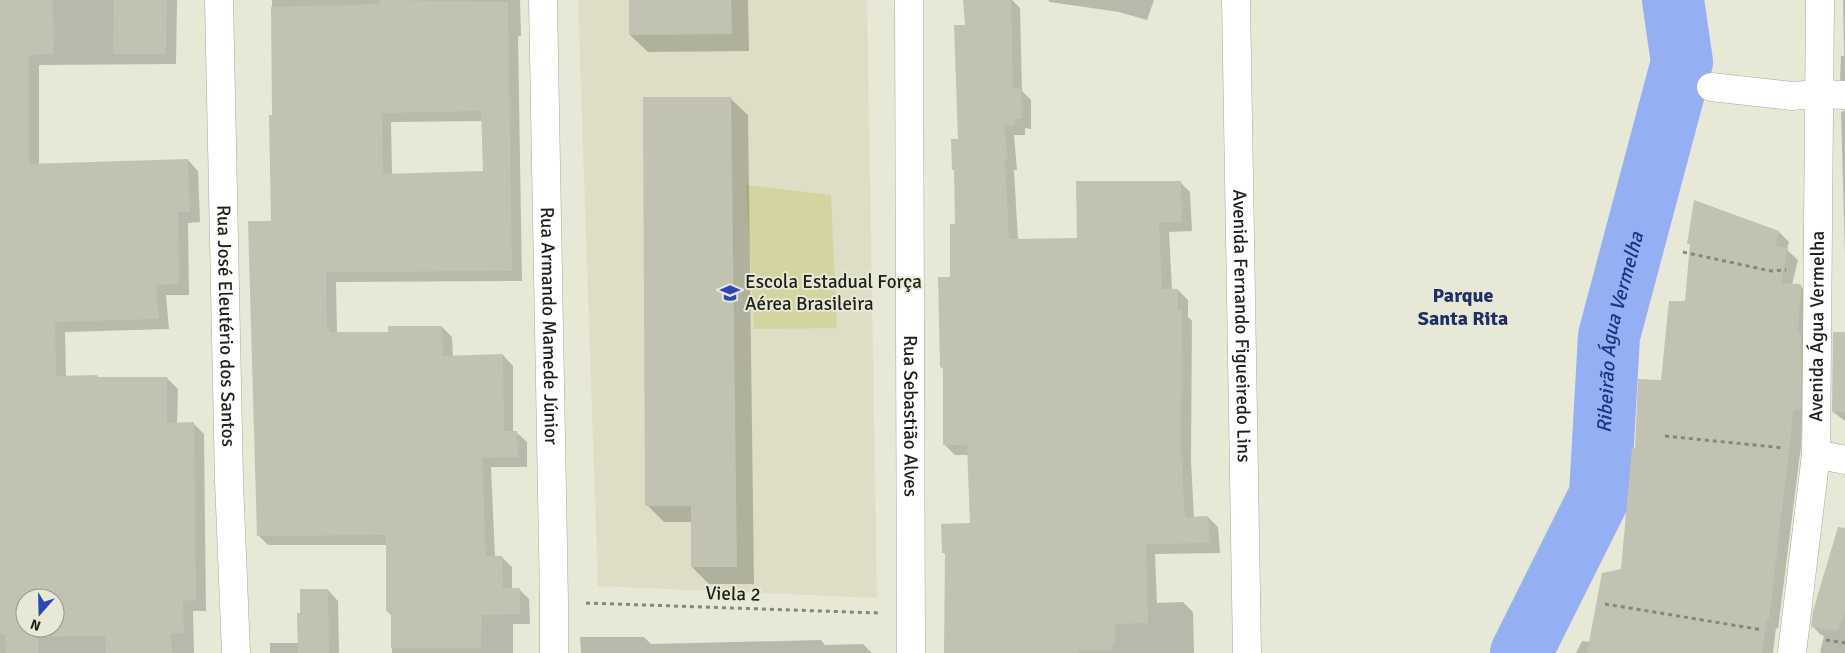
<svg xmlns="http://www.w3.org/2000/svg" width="1845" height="653" font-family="Signika,sans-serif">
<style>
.built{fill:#dddec5}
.pitch{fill:#d4d4a0}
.shadow{fill:#0003;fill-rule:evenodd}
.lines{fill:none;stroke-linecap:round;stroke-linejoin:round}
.river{stroke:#94aff4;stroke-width:62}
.building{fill:#c1c2b1;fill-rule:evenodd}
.minor-casing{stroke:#a7a797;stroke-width:29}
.path{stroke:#86877b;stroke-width:3;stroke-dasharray:4 4;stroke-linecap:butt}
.minor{stroke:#fff;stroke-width:28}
.labels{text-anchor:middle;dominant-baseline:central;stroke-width:4;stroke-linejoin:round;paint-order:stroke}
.poi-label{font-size:19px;fill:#1f2019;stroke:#e7e8d6;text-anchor:start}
.street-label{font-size:19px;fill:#1f2019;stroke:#e7e8d6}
.neighbourhood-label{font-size:20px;font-weight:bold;fill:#1d2f66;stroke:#e7e8d6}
.water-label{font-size:20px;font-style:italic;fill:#1f3583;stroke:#e7e8d6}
</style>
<rect width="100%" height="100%" fill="#e7e8d6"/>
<path class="built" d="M578 0H867L877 598 598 586Z"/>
<path class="pitch" d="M746 185 831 195 837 328 754 329Z"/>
<g class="shadow">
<path d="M0 0H177L176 64 39 65V165L188 160 198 171 200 222 188 223 189 295H166L169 329 65 332 66 377 167 378 178 389 177 424 193 423 204 434 206 611H193L194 653H0ZM25 598H55V628H25Z"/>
<path d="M272 0H520L521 36H518L522 281 336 282 337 333H390L442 327 452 337 453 357 503 355 513 366V432H516L527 442V467H491L495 557H502L512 567V589H519L529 599 530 624H513V653H392V616L387 611V545H268L258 535 273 222ZM482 121 484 173 392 175 391 122Z"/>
<path d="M630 0H748L749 51 648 52 630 35Z"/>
<path d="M983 0H1012L1020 8 1022 91 1031 100V129L1025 128V135H1014L1017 170H1014L1018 240 1078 239 1180 182 1190 192 1192 231 1169 232 1172 290H1178L1188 300V317L1192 321 1191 461 1194 518 1208 517 1218 527 1220 553 1155 554 1157 603 1183 602 1193 612 1194 653H946V555L943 552 971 525 968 455H955L945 445 944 370 941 367 957 225 955 172 953 169 959 140 967 26Z"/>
<path d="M1048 0H1154L1147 20 1119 12 1050 2Z"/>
<path d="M1843 0H1845V83L1840 79 1841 56H1844Z"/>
<path d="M730 98 748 115 754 584H709L692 567V522H664L647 505Z"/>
<path d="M1845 111V258L1841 112Z"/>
<path d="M1695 202 1779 232 1789 242 1787 250 1798 260 1792 285H1800L1810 295V421H1802L1801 446 1778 629 1776 628 1773 653H1576L1582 641 1590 642 1622 570 1637 449 1662 381 1686 303 1691 246 1689 243Z"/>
<path d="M1845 333V421L1833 412Z"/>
<path d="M1845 541V653H1820L1824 636 1821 635 1812 626Z"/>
<path d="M328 590 338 601 339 653H270V643H299L302 614Z"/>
<path d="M580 637H644L651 644 821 640 825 645 863 644 872 653H581Z"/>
</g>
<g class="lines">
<path class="river" id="s1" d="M1521 653 1600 495 1609 336 1682 62 1673 0"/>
</g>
<g class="building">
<path d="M0 0H53L54 54 29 55V164L188 159 190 212H178L179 284 156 285 159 319 55 322 56 376 97 375 98 377H167V423L194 422 196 600 183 601 184 633H171L172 653H106L105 636 38 637V653H6L5 635 0 633ZM25 598H55V628H25Z"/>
<path d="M114 0H167L166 54H113Z"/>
<path d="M380 0 508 2 512 271 326 272 327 328H329V332H388V326H442L443 356 503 354 504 431H517L518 457 482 458 486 556H502L503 588H520V614L482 615 481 648H391V611H386V535L257 536 248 221H271L269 115H272L271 7 380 4ZM481 111 483 171 383 174 382 113Z"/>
<path d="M629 0H731L732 34 629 35Z"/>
<path d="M963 0H1011L1013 88H1021L1022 119H1015V125H1004L1008 160H1005L1009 239 1077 238 1076 181H1181L1182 222H1159L1162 289H1178V310H1182L1181 450 1185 517 1208 516 1210 543 1146 544 1148 623 1115 624V643H1113V650L1078 651V653H944L945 553H942L941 524 970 523 967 445H943V367H940L938 277H950V224H955L954 170H952L951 139H958L954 25H965Z"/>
<path d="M643 97H731L737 567H691V506H645Z"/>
<path d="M1694 200 1779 231 1776 246 1788 249 1781 283 1801 284 1798 333H1801V411H1793L1791 435 1769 619H1767L1762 653H1587L1602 573 1621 569 1632 448H1635L1638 379 1661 380 1669 301H1685L1690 244H1687Z"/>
<path d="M1833 332H1845V412H1832Z"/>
<path d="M1838 527 1845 528V612L1838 631 1811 627 1813 611Z"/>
<path d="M300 589H328L329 653H298L297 613H300Z"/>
</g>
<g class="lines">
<defs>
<g id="minor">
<path id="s2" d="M219 0 229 481 236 653"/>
<path id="s3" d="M543 0 554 602V653"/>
<path id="s4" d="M909 0 911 653"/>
<path id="s5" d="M1236 0 1247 653"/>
<path d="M1711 87 1792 96 1820 94 1845 95"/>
<path d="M1816 454 1845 460"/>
<path id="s6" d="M1792 653 1816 454 1820 0"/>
</g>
</defs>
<use href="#minor" class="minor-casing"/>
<g class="path">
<path d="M1683 252 1771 271 1786 270"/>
<path d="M1665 436 1784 448"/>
<path d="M586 603 879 613"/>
<path d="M1605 604 1763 630"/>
<path d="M1826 640 1845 643"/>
</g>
<use href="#minor" class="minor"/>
</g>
<defs>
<symbol id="school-bare" viewBox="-9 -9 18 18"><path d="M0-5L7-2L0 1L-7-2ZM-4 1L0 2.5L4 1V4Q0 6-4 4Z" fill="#2b48b8" stroke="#e7e8d6" stroke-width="2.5" paint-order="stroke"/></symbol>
</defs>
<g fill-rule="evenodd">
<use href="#school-bare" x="716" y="279" width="28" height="28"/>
</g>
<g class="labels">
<g class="poi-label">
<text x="745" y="282">Escola Estadual Força<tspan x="745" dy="22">Aérea Brasileira</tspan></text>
</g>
<g class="street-label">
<text stroke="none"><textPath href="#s3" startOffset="326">Rua Armando Mamede Júnior</textPath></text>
<text stroke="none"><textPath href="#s2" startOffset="326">Rua José Eleutério dos Santos</textPath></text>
<text stroke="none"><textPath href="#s5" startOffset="326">Avenida Fernando Figueiredo Lins</textPath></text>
<text stroke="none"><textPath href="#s6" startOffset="328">Avenida Água Vermelha</textPath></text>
<text stroke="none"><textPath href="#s4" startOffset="416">Rua Sebastião Alves</textPath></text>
<text transform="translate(733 594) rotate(2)">Viela 2</text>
</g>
<g class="neighbourhood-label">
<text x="1463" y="295">Parque<tspan x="1463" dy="23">Santa Rita</tspan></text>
</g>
<g class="water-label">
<text stroke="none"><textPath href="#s1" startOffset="341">Ribeirão Água Vermelha</textPath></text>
</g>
</g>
<g transform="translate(40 613) rotate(200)"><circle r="24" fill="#e7e8d6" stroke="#97988a"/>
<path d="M0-4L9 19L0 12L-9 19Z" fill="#2b48b8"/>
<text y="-8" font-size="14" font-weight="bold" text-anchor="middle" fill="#1f2019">N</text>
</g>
</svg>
